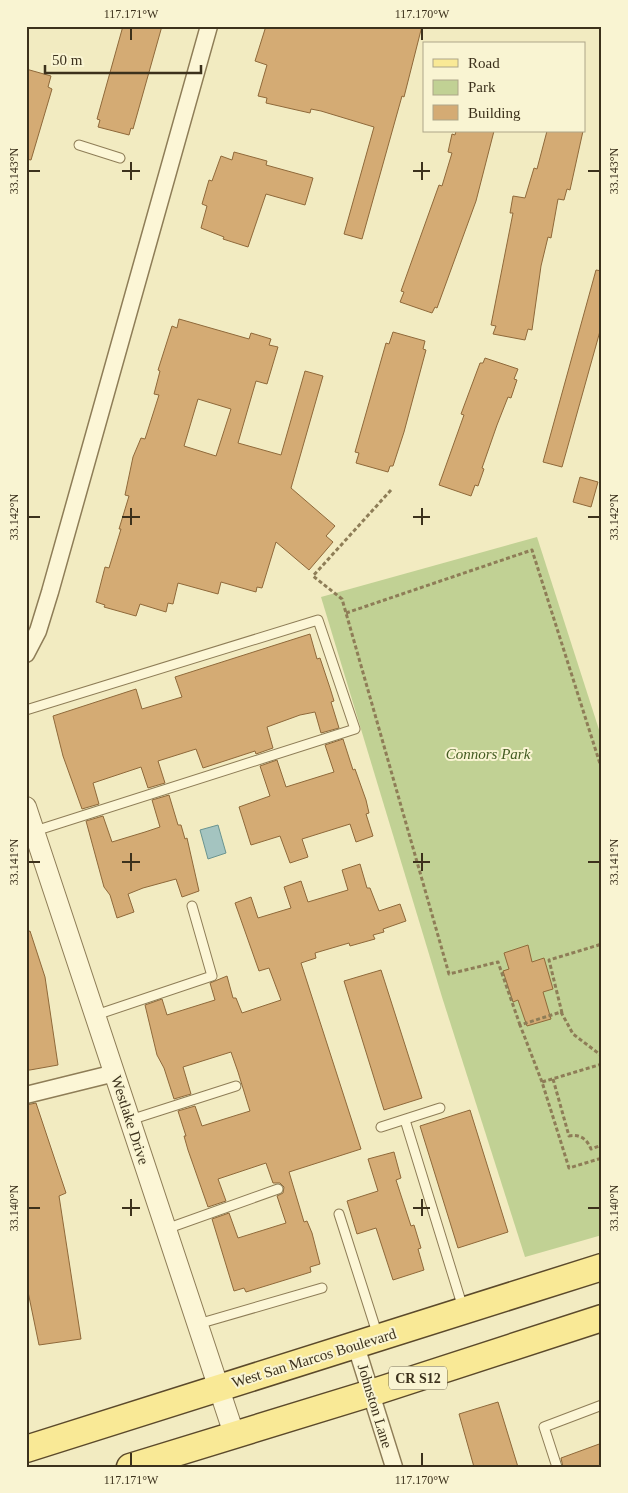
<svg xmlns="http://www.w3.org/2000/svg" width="628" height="1493" font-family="Georgia,serif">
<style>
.green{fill:#c1d194}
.water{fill:#a4c4c0;stroke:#6a9490}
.building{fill:#d4ab74;stroke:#8f693a;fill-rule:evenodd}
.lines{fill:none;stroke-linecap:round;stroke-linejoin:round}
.service-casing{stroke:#8e7d57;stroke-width:11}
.minor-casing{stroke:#8e7d57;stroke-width:19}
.tertiary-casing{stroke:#8e7d57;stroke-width:22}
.primary-casing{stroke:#5b492b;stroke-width:29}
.path{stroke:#8e7d57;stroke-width:3;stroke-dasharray:4 2.5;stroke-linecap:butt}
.service{stroke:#fcf6d6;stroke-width:9}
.minor{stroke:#fcf6d6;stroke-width:16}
.tertiary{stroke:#fcf6d6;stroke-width:20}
.primary{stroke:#f9e996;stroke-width:26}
.ticks{fill:none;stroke:#3c311c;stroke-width:2}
.labels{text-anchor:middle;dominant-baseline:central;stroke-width:4;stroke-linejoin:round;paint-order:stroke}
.shield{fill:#f9f4d2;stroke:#756c53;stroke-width:1}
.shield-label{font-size:14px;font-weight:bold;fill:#3c311c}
.park-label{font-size:15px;font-style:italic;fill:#435b21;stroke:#f9f4d2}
.street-label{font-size:15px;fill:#3c311c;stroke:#f9f4d2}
.neatline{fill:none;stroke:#3c311c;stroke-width:2}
.ticks-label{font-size:12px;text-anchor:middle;fill:#3c311c}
</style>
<rect width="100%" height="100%" fill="#f2ebc1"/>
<path class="green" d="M537 537 602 739V1235L525 1257 442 997 321 597Z"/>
<path class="water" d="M218 825 226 853 208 859 200 830Z"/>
<g class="building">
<path d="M123 26H162L133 129 131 128 129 135 98 127 100 120 97 119Z"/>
<path d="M266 26H422L404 97 402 96 362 239 344 234 374 127 321 111 311 109 310 113 266 103 267 98 258 96 267 65 255 61Z"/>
<path d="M26 69 51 76 48 87 52 89 31 160 26 159Z"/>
<path d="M456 131H494L476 201 437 308 435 307 432 313 400 302 404 292 401 291 439 185 442 186 452 153 448 152 452 134 455 135Z"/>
<path d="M547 131H583L570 190 567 189 564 200 558 199 551 238 548 237 541 266 532 330 528 329 525 340 493 334 496 326 491 325 513 213H510L513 196 525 198 534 168 537 169Z"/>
<path d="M234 152 267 161 266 165 313 178 305 205 266 194 248 247 223 239 224 237 201 228 207 206 202 204 209 180 212 181 221 156 232 160Z"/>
<path d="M596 270 602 271V324L562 467 543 462Z"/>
<path d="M179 319 249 339 251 333 271 339 269 345 278 347 267 384 256 381 238 443 281 455 305 371 323 376 291 488 335 526 326 536 333 542 309 570 276 542 262 588 257 587 256 592 221 582 218 594 178 583 173 604 168 603 166 612 140 604 136 616 104 607 105 605 96 602 105 567 109 568 121 529H119L129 496 125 495 133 457 141 438 145 439 159 395 154 394 160 371 158 370 172 326 177 328ZM198 399 231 409 216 456 184 446Z"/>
<path d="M393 332 425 341 423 349 426 350 404 432 393 466H390L388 472 356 463 359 453 355 452 386 343 389 344Z"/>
<path d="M485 358 518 369 514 379 517 380 511 398 508 397 497 425 482 468 484 469 478 486 475 485 471 496 439 485 464 415 461 414 480 363H483Z"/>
<path d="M580 477 598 482 591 507 573 502Z"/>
<path d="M310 634 317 659 320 658 330 688 334 701 331 702 339 728 321 733 315 712 300 715 267 727 273 748 256 754 255 751 203 768 196 749 158 761 165 783 148 788 141 767 93 783 99 804 82 809 63 756 53 716 136 689 142 709 182 697 175 677Z"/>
<path d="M343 739 353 770 355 769 366 800 369 813 366 814 373 836 356 842 350 824 302 839 308 857 290 863 280 836 251 845 239 807 270 796 260 766 277 760 286 787 334 772 325 745Z"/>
<path d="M169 795 178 825H181L185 839 187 838 199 891 182 897 176 879 143 888 128 894 134 912 117 918 110 895 104 887 86 821 103 816 112 842 145 832 160 827 152 800Z"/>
<path d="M360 864 367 888H370L379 911 400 904 406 921 383 929 384 932 373 935 375 939 350 946 349 943 315 953 316 958 301 963 361 1149 289 1172 304 1222 307 1221 312 1233 320 1264 310 1267 311 1272 246 1292 244 1288 234 1291 212 1219 229 1213 238 1238 286 1223 277 1196 283 1193 284 1187 280 1183H273L266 1163 218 1179 226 1201 208 1207 188 1150 184 1136H186L178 1111 195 1106 202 1126 250 1111 238 1072 231 1052 183 1067 191 1094 174 1099 164 1068 157 1055 145 1005 162 999 167 1015 215 1000 210 983 227 976 233 998H236L242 1013 281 1000 269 968 259 971 235 903 251 897 258 918 291 908 284 887 301 881 308 902 348 890 342 870Z"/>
<path d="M30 931 45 977 58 1065 30 1070H26V932Z"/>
<path d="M528 945 532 962 544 958 553 989 543 992 551 1019 527 1026 518 1000 513 1002 503 971 509 969 504 953Z"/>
<path d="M381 970 422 1098 384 1110 344 981Z"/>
<path d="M36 1103 66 1193 59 1196 81 1339 39 1345 26 1282V1105Z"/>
<path d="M470 1110 508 1232 458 1248 420 1126Z"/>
<path d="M394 1152 401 1178 396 1180 411 1226 414 1225 421 1248 418 1249 424 1270 393 1280 376 1228 357 1234 347 1201 378 1191 368 1159Z"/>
<path d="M498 1402 518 1467H474L459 1414Z"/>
<path d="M602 1443V1467H563L561 1458Z"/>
</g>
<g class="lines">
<defs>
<g id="service">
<path d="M79 145 120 158"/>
<path d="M26 710 318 620 355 729 35 831"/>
<path d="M96 1015 212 976 192 906"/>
<path d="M130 1120 236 1086"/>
<path d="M405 1120 463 1308"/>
<path d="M381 1127 440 1108"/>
<path d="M339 1214 378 1336"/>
<path d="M166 1229 278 1189"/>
<path d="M198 1324 322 1288"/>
<path d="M557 1467 544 1427 602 1405"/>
</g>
<g id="minor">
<path d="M26 654 38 631 50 592 209 26"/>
<path d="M26 1095 115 1073"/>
<path d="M356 1346 394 1467"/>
</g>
<path id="tertiary" d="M26 807 234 1434"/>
<g id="primary">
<path d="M26 1449 602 1267"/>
<path d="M130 1467 371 1393 602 1318"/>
</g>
</defs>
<use href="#service" class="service-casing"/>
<use href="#minor" class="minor-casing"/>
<use href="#tertiary" class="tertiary-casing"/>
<use href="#primary" class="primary-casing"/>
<g class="path">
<path d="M391 490 313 576 342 599 449 974 498 962 520 1025"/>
<path d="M346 613 532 550 602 770"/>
<path d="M562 1013 549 960 602 944"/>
<path d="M602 1064 542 1082 569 1168 602 1158"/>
<path d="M553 1079 569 1136C580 1134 587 1139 591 1149L602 1145"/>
<path d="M542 1082 520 1025 561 1012 573 1034 602 1056"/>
</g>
<use href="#service" class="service"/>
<use href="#minor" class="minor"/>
<use href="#tertiary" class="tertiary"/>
<use href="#primary" class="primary"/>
</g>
<path class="ticks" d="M131 28V40M422 28V40M131 162V180M422 162V180M28 171H40M122 171H140M413 171H430M588 171H600M131 508V525M422 508V525M28 517H40M122 517H140M413 517H430M588 517H600M131 853V871M422 853V871M28 862H40M122 862H140M413 862H430M588 862H600M131 1199V1216M422 1199V1216M28 1208H40M122 1208H140M413 1208H430M588 1208H600M131 1453V1466M422 1453V1466"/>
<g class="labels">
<rect class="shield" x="389" y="1366.5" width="58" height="23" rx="4"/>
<g class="shield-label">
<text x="418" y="1378">CR S12</text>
</g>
<g class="park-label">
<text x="488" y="754">Connors Park</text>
</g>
<g class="street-label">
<text transform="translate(130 1120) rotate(72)">Westlake Drive</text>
<text transform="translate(314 1358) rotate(-17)">West San Marcos Boulevard</text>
<text transform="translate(375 1406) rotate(73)">Johnston Lane</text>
</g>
</g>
<rect width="628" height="1493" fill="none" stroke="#f9f4d2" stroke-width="55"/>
<rect x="423" y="42" width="162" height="90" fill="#f9f4d2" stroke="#ada689"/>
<rect x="433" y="59" width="25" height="8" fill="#f9e996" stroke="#ada689"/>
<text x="468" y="68" font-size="15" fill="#3c311c">Road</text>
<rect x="433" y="80" width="25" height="15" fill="#c1d194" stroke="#ada689"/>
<text x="468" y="92" font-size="15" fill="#3c311c">Park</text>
<rect x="433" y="105" width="25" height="15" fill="#d4ab74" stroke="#ada689"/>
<text x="468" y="118" font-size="15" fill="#3c311c">Building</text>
<path d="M45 65v8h156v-8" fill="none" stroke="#3c311c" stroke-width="2.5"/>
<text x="52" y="65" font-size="15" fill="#3c311c" stroke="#f9f4d2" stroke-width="4" paint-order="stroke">50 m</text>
<rect x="28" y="28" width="572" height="1438" class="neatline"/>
<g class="ticks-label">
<text x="131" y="18">117.171°W</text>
<text x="422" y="18">117.170°W</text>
<text transform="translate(14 171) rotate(-90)" y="4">33.143°N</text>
<text transform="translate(614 171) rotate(-90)" y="4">33.143°N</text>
<text transform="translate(14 517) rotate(-90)" y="4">33.142°N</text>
<text transform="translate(614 517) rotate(-90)" y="4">33.142°N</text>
<text transform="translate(14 862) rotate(-90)" y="4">33.141°N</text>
<text transform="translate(614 862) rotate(-90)" y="4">33.141°N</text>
<text transform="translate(14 1208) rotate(-90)" y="4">33.140°N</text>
<text transform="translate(614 1208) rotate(-90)" y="4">33.140°N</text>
<text x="131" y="1484">117.171°W</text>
<text x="422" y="1484">117.170°W</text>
</g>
</svg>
